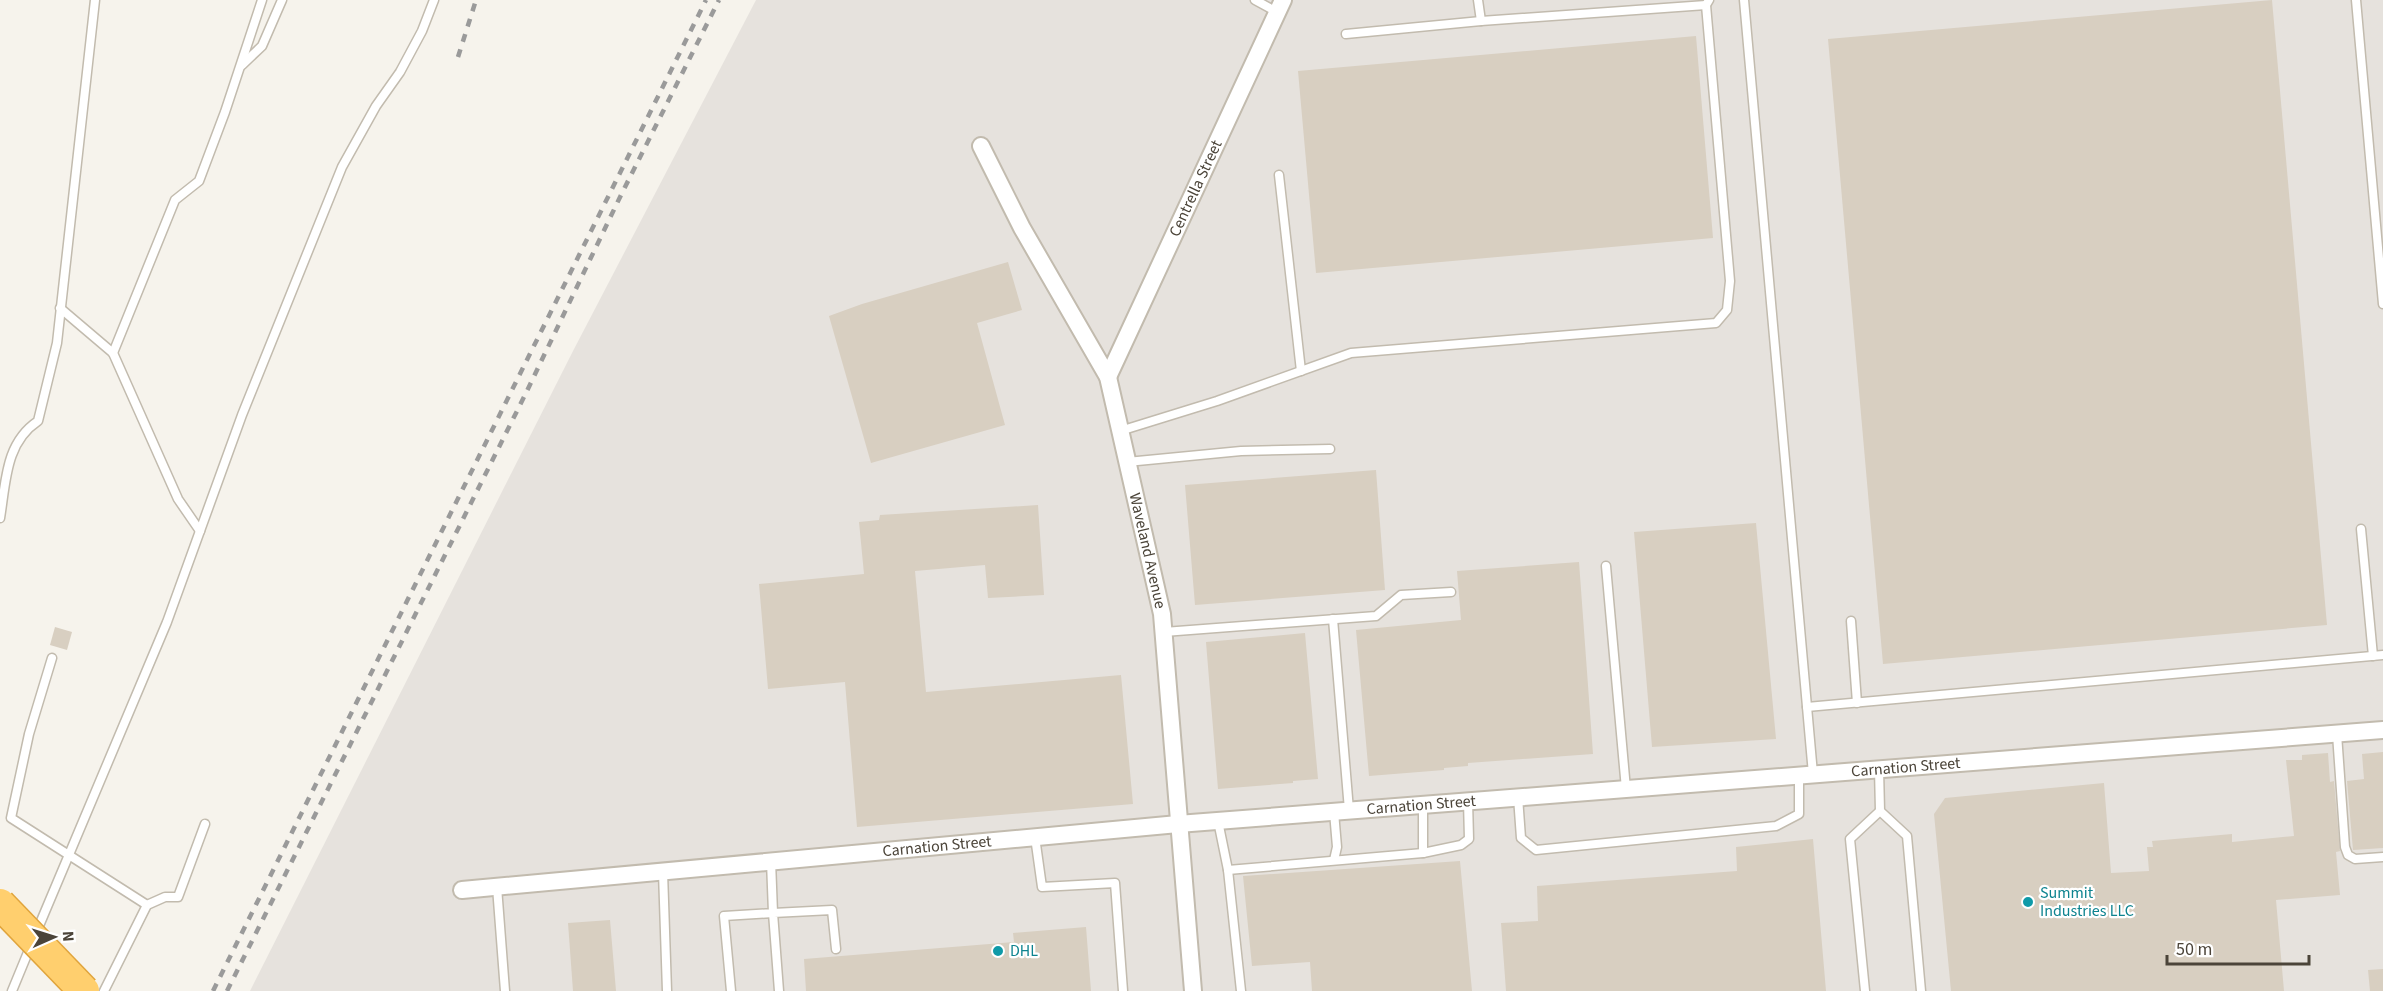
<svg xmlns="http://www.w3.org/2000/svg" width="2383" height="991" font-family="'Source Sans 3',sans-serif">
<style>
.industrial{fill:#e6e2dd}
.building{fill:#d8cfc1}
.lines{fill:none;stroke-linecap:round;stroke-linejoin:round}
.service-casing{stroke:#c2bbae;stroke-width:11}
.minor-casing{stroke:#c2bbae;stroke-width:20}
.service{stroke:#fff;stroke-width:8}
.minor{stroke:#fff;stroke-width:16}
.rail{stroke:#9a9a9a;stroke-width:4.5;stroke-dasharray:8 8;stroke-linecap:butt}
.motorway-bridge-casing{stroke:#e0a43c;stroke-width:33;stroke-linecap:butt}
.motorway-bridge{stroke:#ffcf6e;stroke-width:30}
.culture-dot{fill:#0f9aa8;stroke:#fff;stroke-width:2}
.labels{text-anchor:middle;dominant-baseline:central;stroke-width:4.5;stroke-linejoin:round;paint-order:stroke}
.street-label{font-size:16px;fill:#4b4439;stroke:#fff}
.culture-label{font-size:16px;fill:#0d838f;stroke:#fff;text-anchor:start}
</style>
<rect width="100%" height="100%" fill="#f6f3ec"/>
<path class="industrial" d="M756 0H2383V991H250L573 351Z"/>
<g class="building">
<path d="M2272 0 2327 625 1883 664 1828 39Z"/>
<path d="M1696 36 1713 238 1316 273 1298 71Z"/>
<path d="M1008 262 1022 310 977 323 1005 425 871 463 829 316 862 304Z"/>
<path d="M1376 470 1385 590 1195 605 1185 485Z"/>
<path d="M1038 505 1044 595 988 598 985 565 915 571 926 692 1121 675 1133 804 857 827 845 682 768 689 759 584 864 574 859 522 879 520 880 515Z"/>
<path d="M1756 523 1776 739 1652 747 1634 532Z"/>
<path d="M1579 562 1593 754 1468 763V766L1444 768V770L1369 776 1356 630 1461 620 1457 571Z"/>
<path d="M55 627 72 632 67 650 50 645Z"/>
<path d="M1305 633 1318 779 1293 781V783L1218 789 1206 642Z"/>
<path d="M2383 752V848L2353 850 2347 781 2364 779 2362 754Z"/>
<path d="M2328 753 2330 782 2334 781 2340 851 2336 852 2340 895 2276 900 2284 991H1951L1934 814 1945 798 2104 783 2111 873 2149 871 2147 847H2153L2152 841 2232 834V842L2294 836 2286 760H2302V755Z"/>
<path d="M1813 839 1826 991H1506L1501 923 1538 921 1537 886 1737 871 1736 847Z"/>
<path d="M1460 861 1472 991H1312L1310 962 1252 966 1243 876Z"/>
<path d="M610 920 616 991H573L568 923Z"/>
<path d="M1086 927 1091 991H806L804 959 1014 942 1013 933Z"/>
<path d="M2383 969V991H2370L2368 970Z"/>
</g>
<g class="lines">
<defs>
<g id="service">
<path d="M1255 0 1277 12"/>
<path d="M1478 0 1481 21"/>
<path d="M1744 0 1813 774"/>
<path d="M2356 0 2383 304"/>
<path d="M1346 34 1481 21 1706 5"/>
<path d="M242 65 262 46 282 0"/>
<path d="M1279 175 1301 371"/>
<path d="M60 308 113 353 178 499 200 531"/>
<path d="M113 353 175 200 199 181 225 112 262 0"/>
<path d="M1120 431 1217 401 1351 353 1716 323 1727 310 1730 281 1706 5 1709 0"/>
<path d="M1127 462 1241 451 1330 449"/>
<path d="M0 518C6 482 5 443 38 421L57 343 95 0"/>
<path d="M2361 529 2373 656"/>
<path d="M1606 566 1626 789"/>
<path d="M1333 619 1349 810"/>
<path d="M1851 621 1857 703"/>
<path d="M1164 632 1376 616 1401 595 1451 592"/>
<path d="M52 658 29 734 11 818 147 905"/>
<path d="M1807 707 2383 655"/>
<path d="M2337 734 2345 847 2348 855 2355 859 2383 857"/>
<path d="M1879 769 1880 811 1907 836 1921 991"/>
<path d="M1518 797 1521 838 1536 850 1776 826 1799 814V775"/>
<path d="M1218 821 1228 870 1241 991"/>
<path d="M1035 837 1042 887 1115 883 1123 991"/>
<path d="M1423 853V805"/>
<path d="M1334 860 1337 847 1334 812"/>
<path d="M1228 870 1423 853 1461 845 1469 839 1468 801"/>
<path d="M663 872 667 991"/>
<path d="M497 887 505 991"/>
<path d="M36 933 167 622 242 415 342 167 376 106 400 72 422 31 434 0"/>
<path d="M12 991 31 945"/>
<path d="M104 991 147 905 165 897H178L205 824"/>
<path d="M731 991 724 916 773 913 771 861"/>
<path d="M779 991 773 913 832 910 836 949"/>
<path d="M1865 991 1850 839 1880 811"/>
</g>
<g id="minor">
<path id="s1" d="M981 146 1022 228 1108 377 1162 614 1193 991"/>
<path id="s2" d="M1108 377 1283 0"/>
<path id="s3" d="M462 890 1178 824 2383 730"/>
</g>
</defs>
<use href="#service" class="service-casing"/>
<use href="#minor" class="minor-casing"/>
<use href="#service" class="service"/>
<use href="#minor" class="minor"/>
<g class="rail">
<path d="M458 57 476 0"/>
<path d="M213 991 706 0"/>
<path d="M227 991 525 395 621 195 719 0"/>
</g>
<defs>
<path id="motorway-bridge" d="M0 904 84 991"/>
</defs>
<use href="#motorway-bridge" class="motorway-bridge-casing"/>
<use href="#motorway-bridge" class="motorway-bridge"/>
</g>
<g class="culture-dot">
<circle cx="2028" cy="902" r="6"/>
<circle cx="998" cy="951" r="6"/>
</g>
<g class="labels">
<g class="street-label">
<text stroke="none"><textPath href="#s2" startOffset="208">Centrella Street</textPath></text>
<text stroke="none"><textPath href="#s1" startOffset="442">Waveland Avenue</textPath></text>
<text stroke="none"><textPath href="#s3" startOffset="1449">Carnation Street</textPath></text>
<text stroke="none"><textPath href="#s3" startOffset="963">Carnation Street</textPath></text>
<text stroke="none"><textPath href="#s3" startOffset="477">Carnation Street</textPath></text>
</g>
<g class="culture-label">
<text x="2040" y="893">Summit<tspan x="2040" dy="18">Industries LLC</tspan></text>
<text x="1010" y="951">DHL</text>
</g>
</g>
<g transform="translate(54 937) rotate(87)" stroke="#ffffff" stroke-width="4.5" paint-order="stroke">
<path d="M0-4.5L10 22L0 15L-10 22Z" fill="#4b4439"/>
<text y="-9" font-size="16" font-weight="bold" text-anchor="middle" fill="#4b4439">N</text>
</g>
<path d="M2167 955v9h142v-9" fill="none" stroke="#4b4439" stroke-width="3"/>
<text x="2176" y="955" font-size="18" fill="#4b4439" stroke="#ffffff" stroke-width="4.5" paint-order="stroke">50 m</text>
</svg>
